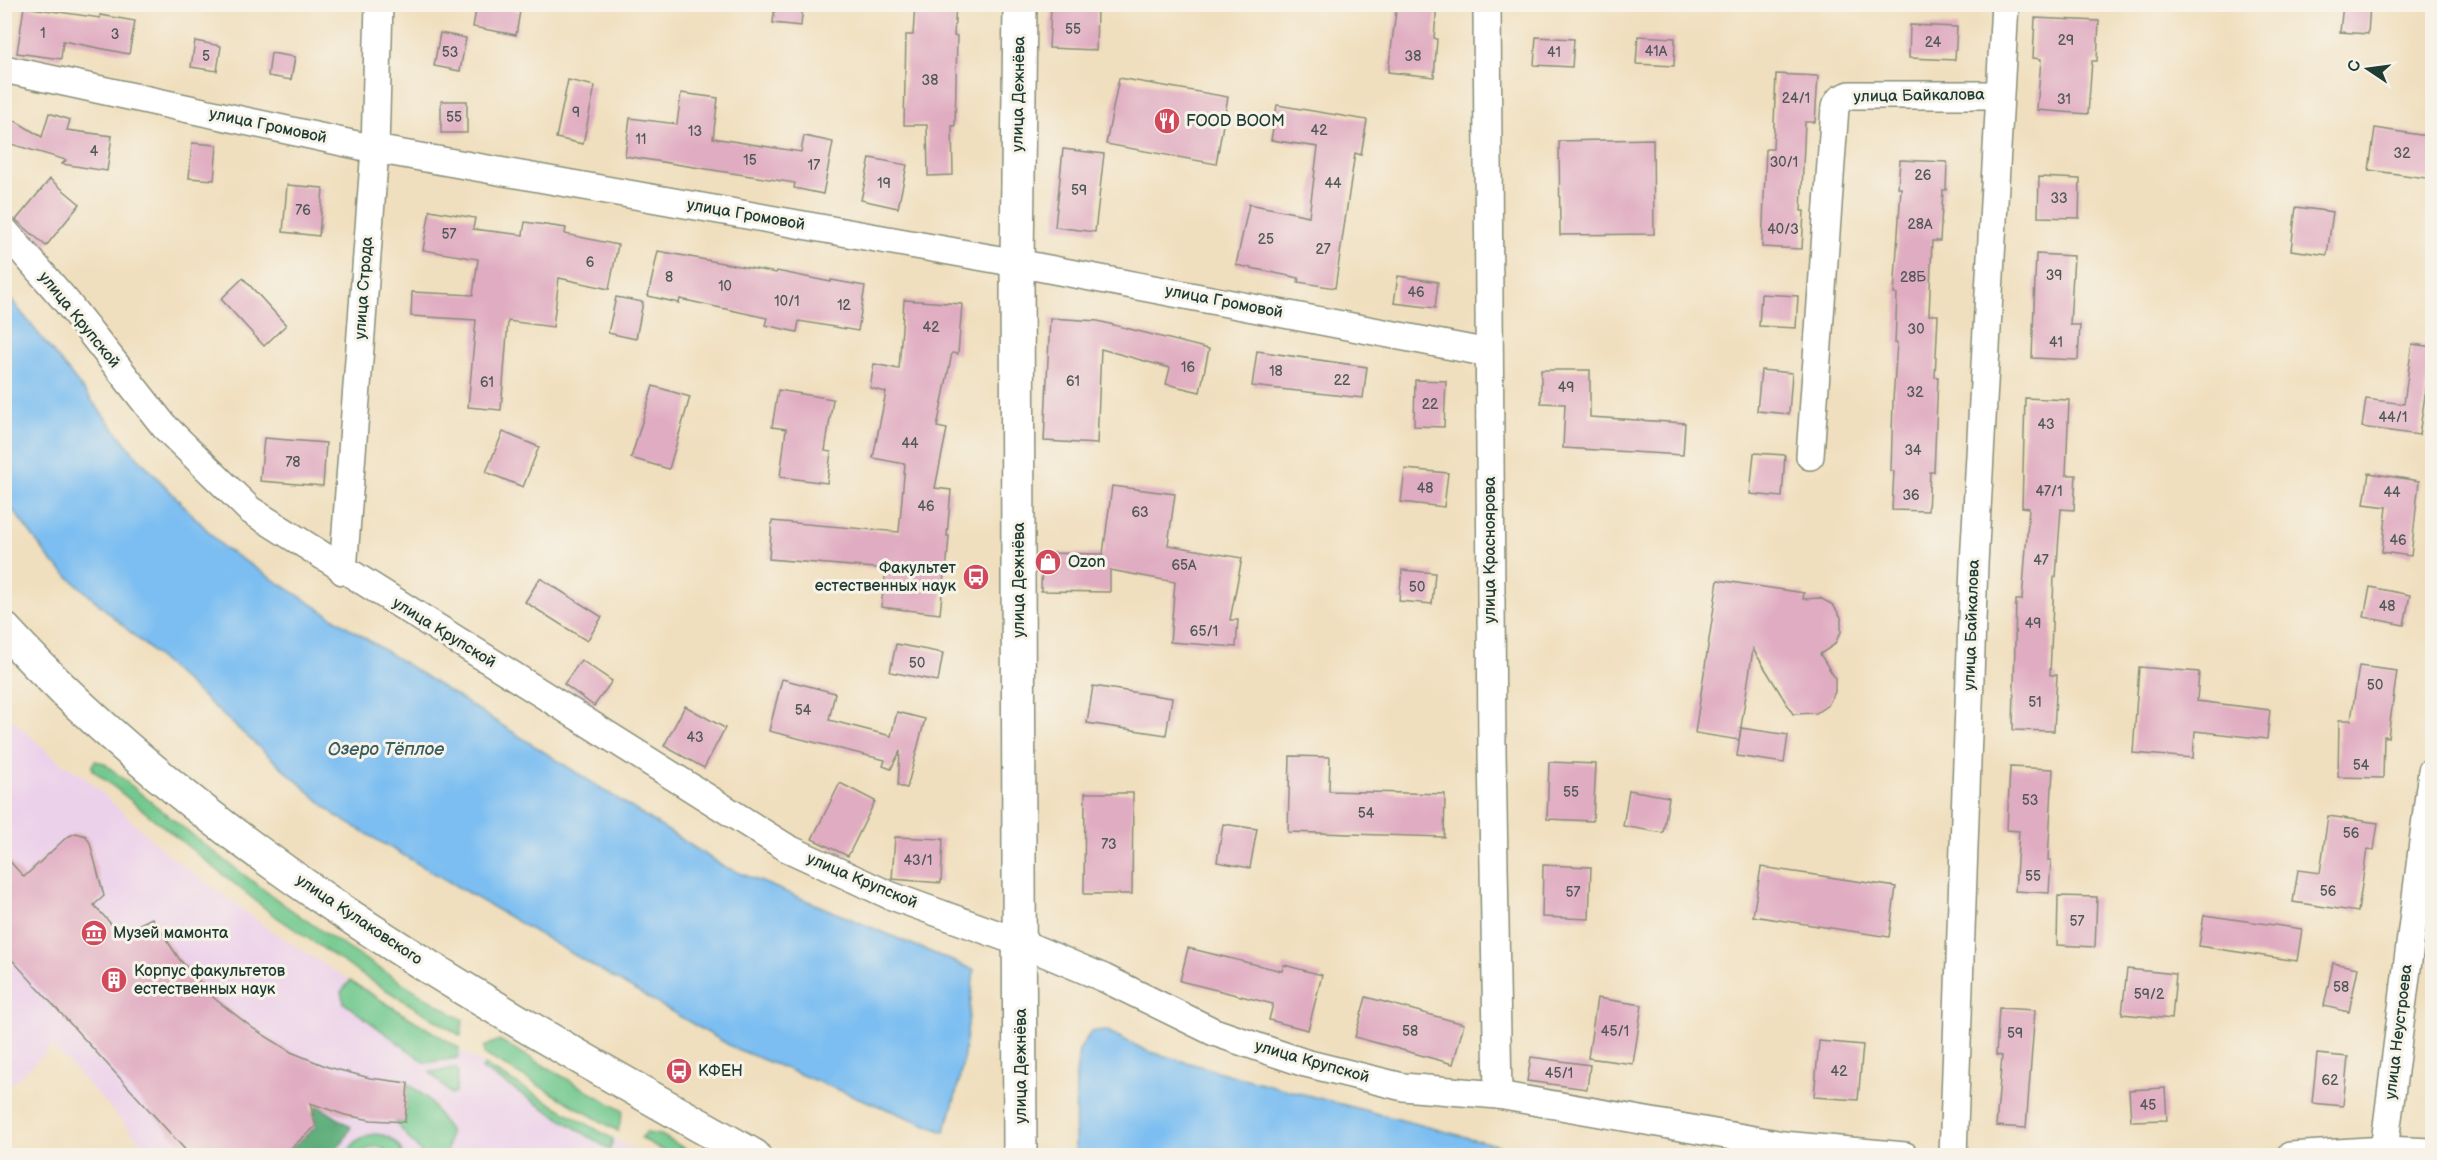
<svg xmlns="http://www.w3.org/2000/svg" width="2437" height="1160" font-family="'Balsamiq Sans',sans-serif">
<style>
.built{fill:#ecd1ea}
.green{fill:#72c98f;stroke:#488362;stroke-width:1.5}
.forest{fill:#5dad7a;stroke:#3e7557;stroke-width:1.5}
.water{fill:#7cbef1;stroke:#4e7e92;stroke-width:1.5}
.building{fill:#e0acc1}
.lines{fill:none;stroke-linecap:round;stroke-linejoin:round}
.minor-casing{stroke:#888e79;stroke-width:30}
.secondary-casing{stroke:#888e79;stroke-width:36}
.minor{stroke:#fff;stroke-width:27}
.secondary{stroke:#fff;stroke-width:33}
.labels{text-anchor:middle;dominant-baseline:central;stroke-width:6;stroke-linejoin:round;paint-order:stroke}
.number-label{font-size:14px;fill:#4f5957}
.street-label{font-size:16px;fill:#1f3d34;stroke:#f7f3e8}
.poi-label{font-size:16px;fill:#1f3d34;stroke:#f7f3e8;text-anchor:start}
.water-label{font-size:18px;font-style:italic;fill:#365d63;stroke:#f7f3e8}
</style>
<rect width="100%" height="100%" fill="#f7f3e8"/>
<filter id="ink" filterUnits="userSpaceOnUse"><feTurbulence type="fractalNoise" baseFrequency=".0167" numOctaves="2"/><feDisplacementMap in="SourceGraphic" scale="12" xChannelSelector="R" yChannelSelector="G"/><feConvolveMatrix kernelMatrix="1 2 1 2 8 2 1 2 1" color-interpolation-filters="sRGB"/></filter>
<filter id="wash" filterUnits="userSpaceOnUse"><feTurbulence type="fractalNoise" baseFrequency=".008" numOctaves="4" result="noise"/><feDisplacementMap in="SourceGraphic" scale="24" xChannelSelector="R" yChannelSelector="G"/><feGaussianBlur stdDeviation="1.35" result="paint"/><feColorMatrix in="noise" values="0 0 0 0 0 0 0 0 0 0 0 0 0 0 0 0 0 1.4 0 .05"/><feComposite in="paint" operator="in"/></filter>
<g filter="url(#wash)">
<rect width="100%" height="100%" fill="#f0dfbe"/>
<g class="built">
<path d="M4 712 57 760 86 778 165 852 270 930 484 1065 642 1155H283L316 1126 317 1105 345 1115 371 1120 405 1122 408 1083 370 1078 328 1067 291 1052 254 1029 215 999 180 960 152 918 128 930 123 937 94 905 103 896 90 843 81 833H76L67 837 37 865 31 885 7 858 5 859Z"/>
<path d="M5 951 190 1155H153L53 1046 5 1090Z"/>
</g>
<g class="green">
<path d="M95 761 104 763C161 811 219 857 279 901 338 944 401 982 463 1020L461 1036 367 978 272 914 93 770 92 766Z"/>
<path d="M350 981 459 1048 458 1058 426 1063 344 1003 341 992Z"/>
<path d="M499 1040 623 1111 618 1131 484 1054V1047Z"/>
<path d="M484 1065 613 1139 610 1150 482 1069Z"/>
<path d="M455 1069 458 1071 456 1092 451 1094 430 1072Z"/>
<path d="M408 1083 428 1099 450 1132 447 1152 443 1155H423L395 1122H405Z"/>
<path d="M646 1133 661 1135 696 1155H671L641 1138Z"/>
<path d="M377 1134C390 1136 399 1142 403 1155H390C382 1144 370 1145 361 1155H347C353 1141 362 1135 377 1134Z"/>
</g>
<path class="forest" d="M317 1105 351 1127 343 1142 330 1155 283 1156 316 1126 313 1115Z"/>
<g class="water">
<path d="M5 292 132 451 224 548 723 866 974 970C968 1025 964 1081 944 1132L734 1048 336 816 51 561 5 499Z"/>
<path d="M1105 1030 1147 1051 1231 1075 1534 1155H1075L1076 1076 1079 1050 1091 1032Z"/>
</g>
<g id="blocks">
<g class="building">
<path d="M477 4 520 11 516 35 473 27Z"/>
<path d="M775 4H803L801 26 773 23Z"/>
<path d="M915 4H956L954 36H957L955 126H952L953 175 928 176 927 125H904L906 35H913Z"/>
<path d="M1397 4H1437L1434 38 1437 39 1434 77 1388 72Z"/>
<path d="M2343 4H2370L2368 34 2340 32Z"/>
<path d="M24 7 100 18V15L135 21 129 54 63 41 61 59 17 53Z"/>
<path d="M1051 7 1097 9 1096 50 1049 48Z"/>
<path d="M2035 18 2099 21 2097 61H2092L2088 114 2037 110 2041 59 2033 58Z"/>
<path d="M1910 25 1957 27 1955 60 1909 58Z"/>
<path d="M440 33 466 38 460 71 434 66Z"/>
<path d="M1638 36 1675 38 1674 66 1636 64Z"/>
<path d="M1536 37 1574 39 1572 67 1534 65Z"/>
<path d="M195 41 221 46 217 71 191 67Z"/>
<path d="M271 53 295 57 291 80 268 76Z"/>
<path d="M1776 74 1818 76 1815 122H1805L1801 211H1804L1802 249 1762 247 1766 149H1773Z"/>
<path d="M1119 78 1228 97 1216 164 1106 144Z"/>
<path d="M568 80 595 86 583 144 556 138Z"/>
<path d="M681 93 718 98 713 138 801 152 804 136 833 142 823 194 794 188 795 183 625 156 630 118 677 124Z"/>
<rect x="441" y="101" width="26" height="32"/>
<path d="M1277 105 1367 120 1361 155 1355 153 1335 288 1298 282 1299 278 1236 265 1249 204 1309 216 1318 147 1271 140Z"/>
<path d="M49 113 70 120 67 130 112 136 107 171 62 164 66 160 4 142V114L42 137Z"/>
<path d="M2375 128 2433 137V179L2369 170Z"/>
<path d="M1653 139 1654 234 1560 235 1559 141Z"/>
<path d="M192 143 217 145 214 180 189 178Z"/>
<path d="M1063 149 1104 154 1095 232 1055 227Z"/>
<path d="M870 158 907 165 898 208 861 200Z"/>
<path d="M1900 160 1947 162 1946 190H1943L1940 241H1932L1929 315H1938L1935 377H1938L1934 472H1930L1928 511 1892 510 1894 471H1891L1893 400 1897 343H1895L1897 294H1894L1901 188H1898Z"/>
<path d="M2039 177 2080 179 2079 218 2038 217Z"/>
<path d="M50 179 80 204 46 246 16 220Z"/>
<path d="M287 185 323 188 319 236 283 232Z"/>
<path d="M2296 207 2333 212 2327 255 2291 250Z"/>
<path d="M430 210 475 218 473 229 523 235 525 222 566 228 565 234 618 245 609 289 559 278 553 327 508 321 501 410 468 407 476 320 411 316 412 292 473 295 478 259 423 250Z"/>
<path d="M658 251 776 273 777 271 831 282V280L865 286 858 331 799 321 797 332 765 325 767 318 680 299 679 303 648 296Z"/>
<path d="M2036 254 2074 256 2070 325H2080L2078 360 2032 358Z"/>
<path d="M1398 276 1438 282 1435 308 1394 303Z"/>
<path d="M243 278 286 325 264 346 221 299Z"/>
<path d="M1761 294 1798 296 1796 328 1759 326Z"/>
<path d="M616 297 643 302 636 339 608 333Z"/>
<path d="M904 300 962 304 958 354 952 353 937 427 947 429 935 488 951 490 947 536H949L946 574H944L940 614 881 607 886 569 769 559 772 521 899 532 905 464 873 458 886 392 870 388 874 364 899 369Z"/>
<path d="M1050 318 1098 321 1209 349 1200 392 1166 384 1170 368 1101 349 1097 444 1044 441Z"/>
<path d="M2412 344 2433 347V377L2428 376 2419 435 2362 427 2366 399 2404 404Z"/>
<path d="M1257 351 1367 367 1363 398 1252 386Z"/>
<path d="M1541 370H1590V417L1685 423 1683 455 1563 448 1565 404 1541 403Z"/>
<path d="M1761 370 1792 373 1789 414 1757 411Z"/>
<path d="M1415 380 1446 381 1444 427 1414 426Z"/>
<path d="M653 386 690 397 669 469 631 458Z"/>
<path d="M778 390 833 399 825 451 831 452 827 483 780 477 786 429 772 427Z"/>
<path d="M2025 398 2069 400 2066 475H2076L2074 510 2061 509 2056 577H2054L2050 675H2057L2054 731 2013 730 2016 600H2022L2029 508 2022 507Z"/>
<path d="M503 432 539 447 523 487 486 472Z"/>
<path d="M264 438 326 443 323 486 260 481Z"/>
<path d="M1754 453 1785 455 1782 497 1750 494Z"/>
<path d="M1405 469 1448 473 1444 507 1401 502Z"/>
<path d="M2369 473 2419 481 2411 556 2382 552 2387 507 2364 504Z"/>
<path d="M1112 486 1175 494 1168 545 1242 558 1230 620H1238L1236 647 1170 642 1175 582 1110 570V592L1041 591 1042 553 1103 554Z"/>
<path d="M1402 570 1435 573 1432 604 1399 601Z"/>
<path d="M540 578 602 617 587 641 525 602Z"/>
<path d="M1718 580 1804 593 1803 599 1820 598 1833 605 1841 617V632L1834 645 1820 654 1835 678V692L1828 705 1816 713 1793 714 1753 649 1739 740 1695 733Z"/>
<path d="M2370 587 2410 595 2404 625 2364 617Z"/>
<path d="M896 644 943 653 938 681 890 672Z"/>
<path d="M581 660 612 681 594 706 564 684Z"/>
<path d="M2359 666 2397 671 2388 737 2384 736 2383 778 2338 777 2339 720H2351Z"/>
<path d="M2139 667 2199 672 2197 701 2270 710 2267 739 2195 731 2193 758 2133 753Z"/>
<path d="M782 679 835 693 829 720 891 736 897 712 925 719 907 788 898 786 900 751 891 769 883 766 885 760 769 731Z"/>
<path d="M1093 686 1172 698 1166 735 1087 723Z"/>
<path d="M685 706 725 728 704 768 664 746Z"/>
<path d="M1741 728 1788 735 1784 763 1737 756Z"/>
<path d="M1290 756 1330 757 1329 791 1445 794 1444 837 1288 832Z"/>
<path d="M1549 762 1596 764 1593 821 1547 819Z"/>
<path d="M2010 767 2053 769 2048 860H2051L2049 893 2015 891 2019 831 2007 830Z"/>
<path d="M840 783 875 801 848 856 812 839Z"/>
<path d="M1629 790 1669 797 1663 833 1623 826Z"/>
<path d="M1085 793H1133L1132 894H1084Z"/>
<path d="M2328 816 2378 823 2374 850 2367 849 2358 912 2293 902 2298 870 2320 873Z"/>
<path d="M1223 824 1257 829 1250 868 1217 862Z"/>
<path d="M76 833 86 836 90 843 104 896 94 905 120 934 152 918 180 960 215 999 254 1029 291 1052 328 1067 370 1078 408 1083 405 1122 371 1120 345 1115 310 1103 316 1126 283 1155H190L4 951V855L24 877 67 837Z"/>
<path d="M895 837 943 839 941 883 892 879Z"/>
<path d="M1543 865 1591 867 1589 919 1542 917Z"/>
<path d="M1761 867 1896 887 1889 937 1753 916Z"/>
<path d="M2058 896 2097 897 2095 947 2057 945Z"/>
<path d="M2204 915 2302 929 2297 961 2199 946Z"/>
<path d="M1188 948 1282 971 1284 965 1322 975 1308 1030 1269 1020 1273 1004 1180 981Z"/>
<path d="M2333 963 2358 968 2349 1012 2324 1006Z"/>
<path d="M2127 969 2176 974 2172 1019 2122 1014Z"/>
<path d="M1366 997 1464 1024 1453 1064 1355 1037Z"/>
<path d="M1597 998 1642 1005 1633 1064 1588 1058Z"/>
<path d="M1999 1008 2035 1010 2026 1128 1996 1126 2002 1056 1996 1055Z"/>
<path d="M1819 1041 1863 1045 1858 1100 1814 1097Z"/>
<path d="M2317 1054 2348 1057 2343 1106 2312 1103Z"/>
<path d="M1531 1057 1590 1065 1587 1089 1527 1081Z"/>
<path d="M2165 1088 2167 1120 2131 1121 2129 1090Z"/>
</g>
</g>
</g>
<g filter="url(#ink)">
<use href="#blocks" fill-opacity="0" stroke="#888e79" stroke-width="1.5"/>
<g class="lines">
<defs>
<g id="minor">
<path d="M1487 4 1492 751 1498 1095"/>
<path d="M4 69 375 149 1017 263 1489 353"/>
<path d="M4 230 65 300 164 426 250 510 787 848 889 895 1021 943 1104 978 1214 1032 1305 1063 1403 1087 1498 1095 1783 1145 1905 1156"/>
<path d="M1810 456 1835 107 1840 99 1850 95H1999"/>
<path d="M343 571 375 149 379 4"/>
<path d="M2384 1150 2432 771"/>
<path d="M1953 1156 1974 564 2005 4"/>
<path d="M2290 1156 2384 1150 2432 1152"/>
</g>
<g id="secondary">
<path d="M1020 4 1017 263 1020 1156"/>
<path d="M4 629C211 855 490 1007 754 1156"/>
</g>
</defs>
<use href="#minor" class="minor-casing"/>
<use href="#secondary" class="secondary-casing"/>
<use href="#minor" class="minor"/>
<use href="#secondary" class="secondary"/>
</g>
</g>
<defs>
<symbol id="restaurant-disc" viewBox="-11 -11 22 22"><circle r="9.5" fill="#d1495b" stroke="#f7f3e8"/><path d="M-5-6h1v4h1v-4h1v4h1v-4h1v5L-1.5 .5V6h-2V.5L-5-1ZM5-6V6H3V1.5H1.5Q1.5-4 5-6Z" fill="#fff"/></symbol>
<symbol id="shop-disc" viewBox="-11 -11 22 22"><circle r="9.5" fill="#d1495b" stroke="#f7f3e8"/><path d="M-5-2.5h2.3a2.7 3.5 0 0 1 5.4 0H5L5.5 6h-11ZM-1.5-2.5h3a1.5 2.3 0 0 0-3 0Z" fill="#fff"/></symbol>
<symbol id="bus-disc" viewBox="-11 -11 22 22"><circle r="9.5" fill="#d1495b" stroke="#f7f3e8"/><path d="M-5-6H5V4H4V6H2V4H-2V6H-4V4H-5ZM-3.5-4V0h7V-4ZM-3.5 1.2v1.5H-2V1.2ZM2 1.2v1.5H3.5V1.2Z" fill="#fff"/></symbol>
<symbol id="museum-disc" viewBox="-11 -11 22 22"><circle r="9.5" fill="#d1495b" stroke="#f7f3e8"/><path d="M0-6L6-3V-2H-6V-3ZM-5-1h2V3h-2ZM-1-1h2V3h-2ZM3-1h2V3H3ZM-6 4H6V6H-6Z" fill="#fff"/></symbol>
<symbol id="building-disc" viewBox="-11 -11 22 22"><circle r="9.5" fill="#d1495b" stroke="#f7f3e8"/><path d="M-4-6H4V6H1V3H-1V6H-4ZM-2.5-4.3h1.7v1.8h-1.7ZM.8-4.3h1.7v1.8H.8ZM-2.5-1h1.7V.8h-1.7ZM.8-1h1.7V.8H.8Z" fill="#fff"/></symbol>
</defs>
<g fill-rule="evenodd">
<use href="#restaurant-disc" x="1152" y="106" width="30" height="30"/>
<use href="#shop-disc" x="1033" y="547" width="30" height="30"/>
<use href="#bus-disc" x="961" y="562" width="30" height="30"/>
<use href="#museum-disc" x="79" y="918" width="30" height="30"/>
<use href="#building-disc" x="99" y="965" width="30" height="30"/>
<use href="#bus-disc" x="664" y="1056" width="30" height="30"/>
</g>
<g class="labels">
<g class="number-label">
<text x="1073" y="29">55</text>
<text x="43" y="33">1</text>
<text x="115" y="34">3</text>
<text x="2066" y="40">29</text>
<text x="1933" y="42">24</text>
<text x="1656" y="51">41А</text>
<text x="450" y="52">53</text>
<text x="1554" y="52">41</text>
<text x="206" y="56">5</text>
<text x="1413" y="56">38</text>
<text x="930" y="80">38</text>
<text x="1796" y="98">24/1</text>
<text x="2064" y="99">31</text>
<text x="576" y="112">9</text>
<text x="454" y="117">55</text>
<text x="1319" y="130">42</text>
<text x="695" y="131">13</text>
<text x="641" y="139">11</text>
<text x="94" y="151">4</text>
<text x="2402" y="153">32</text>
<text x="750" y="160">15</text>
<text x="1784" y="162">30/1</text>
<text x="814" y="165">17</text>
<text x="1923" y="175">26</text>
<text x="884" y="183">19</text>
<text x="1333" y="183">44</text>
<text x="1079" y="190">59</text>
<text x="2059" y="198">33</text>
<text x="303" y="210">76</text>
<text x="1920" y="224">28А</text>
<text x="1783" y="229">40/3</text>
<text x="449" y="234">57</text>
<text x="1266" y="239">25</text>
<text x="1323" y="249">27</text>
<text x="590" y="262">6</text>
<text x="2054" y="275">39</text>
<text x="669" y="277">8</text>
<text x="1913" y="277">28Б</text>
<text x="725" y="286">10</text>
<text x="1416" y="292">46</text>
<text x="787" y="301">10/1</text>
<text x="844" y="305">12</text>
<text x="931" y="327">42</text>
<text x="1916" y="329">30</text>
<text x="2056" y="342">41</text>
<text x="1188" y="367">16</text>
<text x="1276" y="371">18</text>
<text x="1342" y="380">22</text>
<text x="1073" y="381">61</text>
<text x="487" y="382">61</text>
<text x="1566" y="387">49</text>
<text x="1915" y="392">32</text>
<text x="1430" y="404">22</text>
<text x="2393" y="417">44/1</text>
<text x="2046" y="424">43</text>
<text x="910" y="443">44</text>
<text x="1913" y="450">34</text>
<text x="293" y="462">78</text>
<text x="1425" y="488">48</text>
<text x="2049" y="491">47/1</text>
<text x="2392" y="492">44</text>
<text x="1911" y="495">36</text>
<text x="926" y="506">46</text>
<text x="1140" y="512">63</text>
<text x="2398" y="540">46</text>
<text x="2041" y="560">47</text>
<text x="1184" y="565">65А</text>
<text x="1417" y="587">50</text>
<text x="2387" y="606">48</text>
<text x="2033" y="623">49</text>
<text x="1204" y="631">65/1</text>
<text x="917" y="663">50</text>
<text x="2375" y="685">50</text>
<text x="2035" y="702">51</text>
<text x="803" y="710">54</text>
<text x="695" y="737">43</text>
<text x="2361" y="765">54</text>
<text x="1571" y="792">55</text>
<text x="2030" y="800">53</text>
<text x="1366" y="813">54</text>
<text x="2351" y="833">56</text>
<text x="1109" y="844">73</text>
<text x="918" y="860">43/1</text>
<text x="2033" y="876">55</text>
<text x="2328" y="891">56</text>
<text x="1573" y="892">57</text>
<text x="2077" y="921">57</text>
<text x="2341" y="987">58</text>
<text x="2149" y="994">59/2</text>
<text x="1410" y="1031">58</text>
<text x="1615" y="1031">45/1</text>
<text x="2015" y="1033">59</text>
<text x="1839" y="1071">42</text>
<text x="1559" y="1073">45/1</text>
<text x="2330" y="1080">62</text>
<text x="2148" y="1105">45</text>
</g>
<g class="street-label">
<text transform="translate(1019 94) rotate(-89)">улица Дежнёва</text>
<text transform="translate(1919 96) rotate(-1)">улица Байкалова</text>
<text transform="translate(268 126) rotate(12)">улица Громовой</text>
<text transform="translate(746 215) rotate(10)">улица Громовой</text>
<text transform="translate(364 288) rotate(-86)">улица Строда</text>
<text transform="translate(1224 302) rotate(11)">улица Громовой</text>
<text transform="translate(79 320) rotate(51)">улица Крупской</text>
<text transform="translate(1490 550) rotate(-90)">улица Красноярова</text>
<text transform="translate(1019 580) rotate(-90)">улица Дежнёва</text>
<text transform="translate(1972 625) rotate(-88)">улица Байкалова</text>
<text transform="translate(444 633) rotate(32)">улица Крупской</text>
<text transform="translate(862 881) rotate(23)">улица Крупской</text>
<text transform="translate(359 920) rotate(34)">улица Кулаковского</text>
<text transform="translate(2399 1032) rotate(-83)">улица Неустроева</text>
<text transform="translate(1312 1062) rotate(16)">улица Крупской</text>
<text transform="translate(1021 1066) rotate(-90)">улица Дежнёва</text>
</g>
<g class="poi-label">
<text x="1186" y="121">FOOD BOOM</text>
<text x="1068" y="562">Ozon</text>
<text x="956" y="568" text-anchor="end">Факультет<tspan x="956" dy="18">естественных наук</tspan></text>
<text x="113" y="933">Музей мамонта</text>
<text x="134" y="971">Корпус факультетов<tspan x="134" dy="18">естественных наук</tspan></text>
<text x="698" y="1071">КФЕН</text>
</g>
<g class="water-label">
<text x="386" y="749">Озеро Тёплое</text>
</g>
</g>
<rect width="2437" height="1160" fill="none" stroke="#f7f3e8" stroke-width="24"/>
<g transform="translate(2368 69) rotate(283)" stroke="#f7f3e8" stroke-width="4.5" paint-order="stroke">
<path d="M0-4.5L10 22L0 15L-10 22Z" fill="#1f3d34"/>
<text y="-9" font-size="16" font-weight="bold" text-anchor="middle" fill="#1f3d34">С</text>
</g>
</svg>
